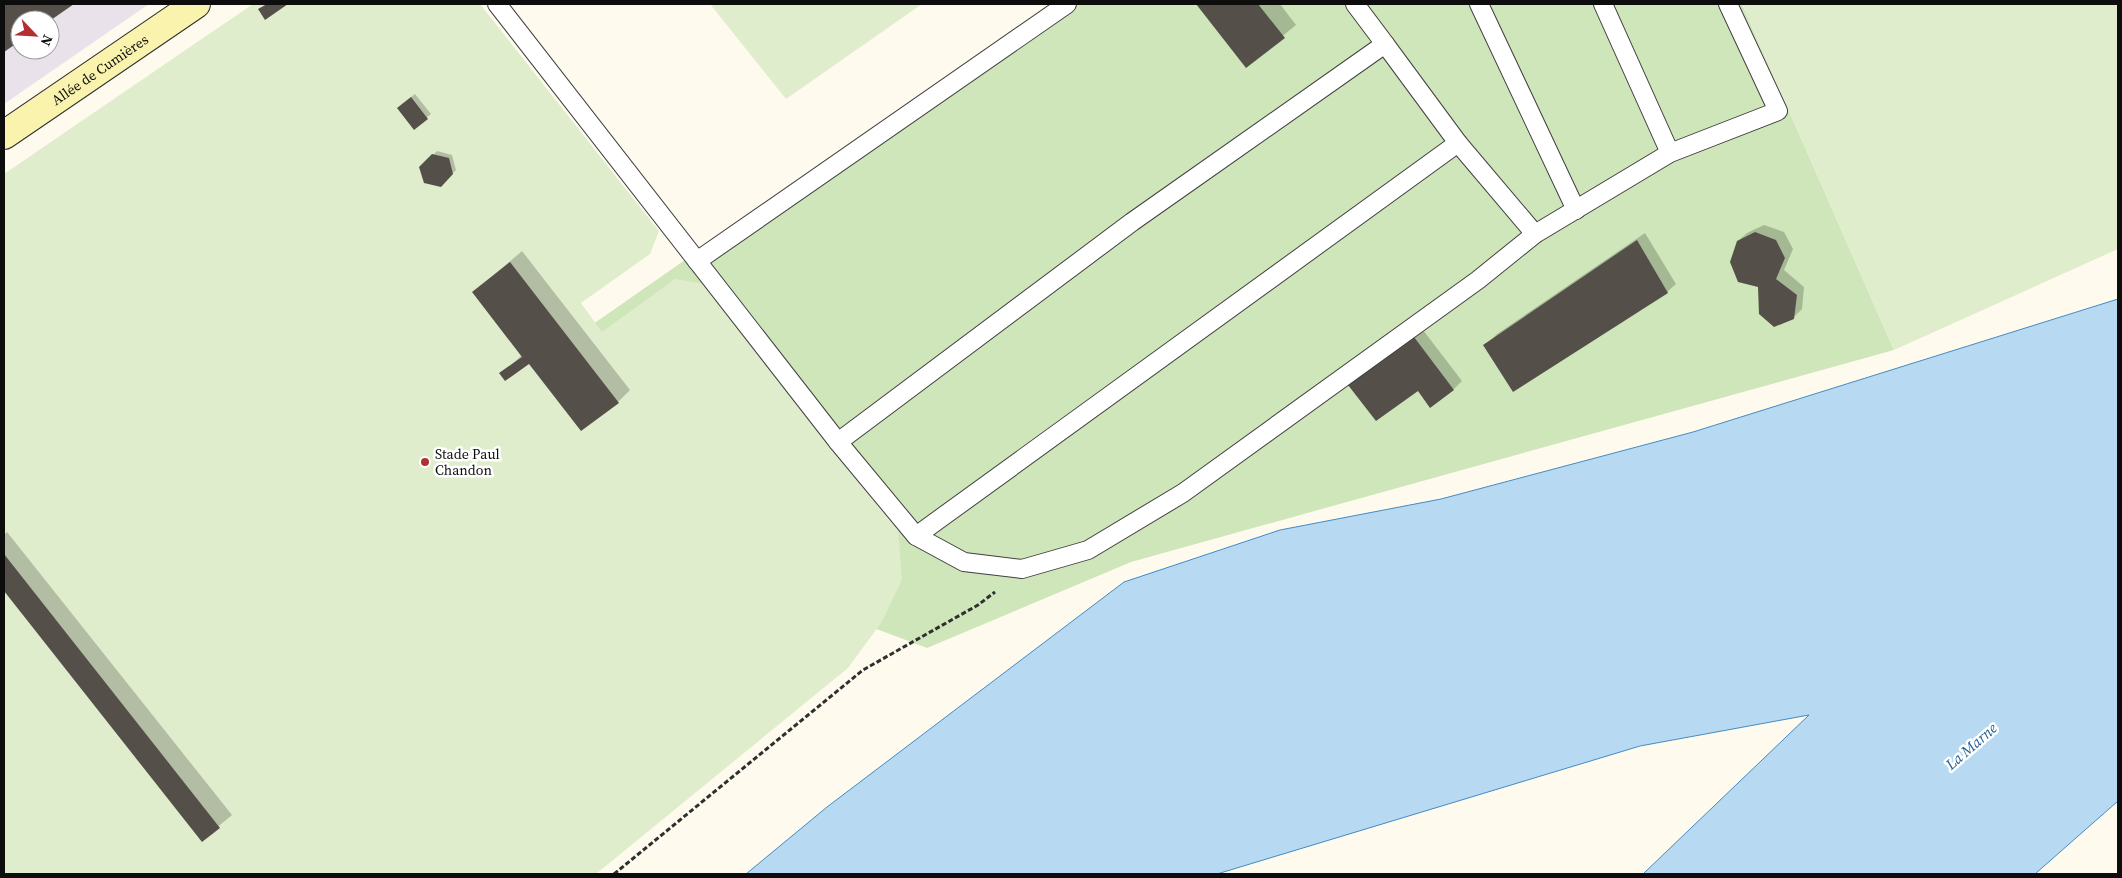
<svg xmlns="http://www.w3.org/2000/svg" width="2122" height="878" font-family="'Source Serif 4',serif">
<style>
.industrial{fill:#eae2eb;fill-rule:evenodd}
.green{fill:#cfe6ba}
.pitch{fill:#e0edcc}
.water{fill:#b7d9f1;stroke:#438bc3}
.shadow{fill:#0003}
.building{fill:#554f4a}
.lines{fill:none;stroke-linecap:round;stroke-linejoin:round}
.lane-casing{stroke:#404040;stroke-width:20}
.secondary-casing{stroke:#2f2f2f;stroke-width:30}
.path{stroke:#2f2f2f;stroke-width:3;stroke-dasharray:5 2.5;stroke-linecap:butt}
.lane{stroke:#fff;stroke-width:18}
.secondary{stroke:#f9f3ae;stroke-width:28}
.poi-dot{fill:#b23031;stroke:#fff;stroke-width:2}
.labels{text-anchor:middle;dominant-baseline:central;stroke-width:5;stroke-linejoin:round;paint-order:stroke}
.street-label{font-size:14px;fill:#0d0d0d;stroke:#fff}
.poi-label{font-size:14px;fill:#0d0d0d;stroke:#fff;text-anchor:start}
.water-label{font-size:15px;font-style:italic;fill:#205e95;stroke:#fff}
</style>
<rect width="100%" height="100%" fill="#fefbee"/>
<path class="industrial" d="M4 4H149L4 104ZM20 20H50V50H20Z"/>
<path class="green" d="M1052 4H1742L1894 350 1131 562 927 648 834 613 586 329Z"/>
<g class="pitch">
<path d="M253 4H480L659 231 650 254 581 303 602 332 675 279 704 284 817 424 898 529 902 580 881 623 848 668 596 874H4V174Z"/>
<path d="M710 4H922L786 99Z"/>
<path d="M1742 4H2118V249L1894 350Z"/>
</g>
<path class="water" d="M2118 299V801L2035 874H1643L1809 715 1640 746 1217 874H746L827 807 1124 582 1280 530 1441 499 1693 432Z"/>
<g class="shadow">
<path d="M4 4H72L48 20H20V40L4 51Z"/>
<path d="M1198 4H1280L1296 25 1246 66Z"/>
<path d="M415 94 431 114 414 128 402 104Z"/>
<path d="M437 151 452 155 456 170 440 186 421 167Z"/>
<path d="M1764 225 1784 232 1793 249 1784 270 1804 287 1802 309 1794 317 1759 286 1738 241 1747 233Z"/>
<path d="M1645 233 1676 284 1667 292 1646 306 1485 346 1497 334Z"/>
<path d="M522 251 630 390 618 402 529 363 501 374 522 355 474 292Z"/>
<path d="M1423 330 1462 381 1454 389 1430 406 1418 390 1349 385Z"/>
<path d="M7 532 232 815 202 840 4 589V535Z"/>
</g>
<g class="building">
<path d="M4 4H74L51 20H20V41L4 52Z"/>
<path d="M267 4H288L265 20 258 9Z"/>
<path d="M1196 4H1258L1285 38 1246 68Z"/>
<path d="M411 97 428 119 414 130 397 108Z"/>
<path d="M432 154 449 158 453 174 441 187 424 183 419 167Z"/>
<path d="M1755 232 1776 240 1785 258 1776 279 1797 295 1794 319 1774 327 1759 314 1758 287 1738 282 1730 262 1737 241Z"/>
<path d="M1637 240 1668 293 1513 392 1483 345Z"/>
<path d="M510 262 619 403 581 431 529 364 505 381 499 373 522 357 472 292Z"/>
<path d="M1414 337 1454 390 1430 408 1418 391 1376 421 1348 385Z"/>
<path d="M4 554 220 828 202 842 4 591Z"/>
</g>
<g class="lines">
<defs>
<g id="lane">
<path d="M497 4 838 442 916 536 964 562 1022 569 1088 550 1183 493 1478 280 1535 234 1670 153 1778 111 1728 4"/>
<path d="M1479 4 1576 210"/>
<path d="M1603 4 1670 153"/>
<path d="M1385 44 1458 143"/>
<path d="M697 261 1067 4"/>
<path d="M838 442 1132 222 1385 44 1355 4"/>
<path d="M916 536 1458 143 1535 234"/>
</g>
<g id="secondary">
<path id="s1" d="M4 135 196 4"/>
</g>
</defs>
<use href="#lane" class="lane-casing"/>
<use href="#secondary" class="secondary-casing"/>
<path class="path" d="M614 874 863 670 978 605 995 592"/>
<use href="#lane" class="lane"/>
<use href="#secondary" class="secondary"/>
</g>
<circle class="poi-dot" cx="425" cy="462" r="5"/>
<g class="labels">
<g class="street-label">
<text stroke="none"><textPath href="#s1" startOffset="116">Allée de Cumières</textPath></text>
</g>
<g class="poi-label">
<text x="435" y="454">Stade Paul<tspan x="435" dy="16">Chandon</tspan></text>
</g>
<g class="water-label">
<text transform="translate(1971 746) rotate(-41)">La Marne</text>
</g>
</g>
<rect width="2122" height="878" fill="none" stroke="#0d0d0d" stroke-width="10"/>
<g transform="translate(35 35) rotate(115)"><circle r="24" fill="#ffffff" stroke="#9e9e9e"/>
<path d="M0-4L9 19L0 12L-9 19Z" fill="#b23031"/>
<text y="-8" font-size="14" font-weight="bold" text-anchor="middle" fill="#0d0d0d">N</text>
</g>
</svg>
